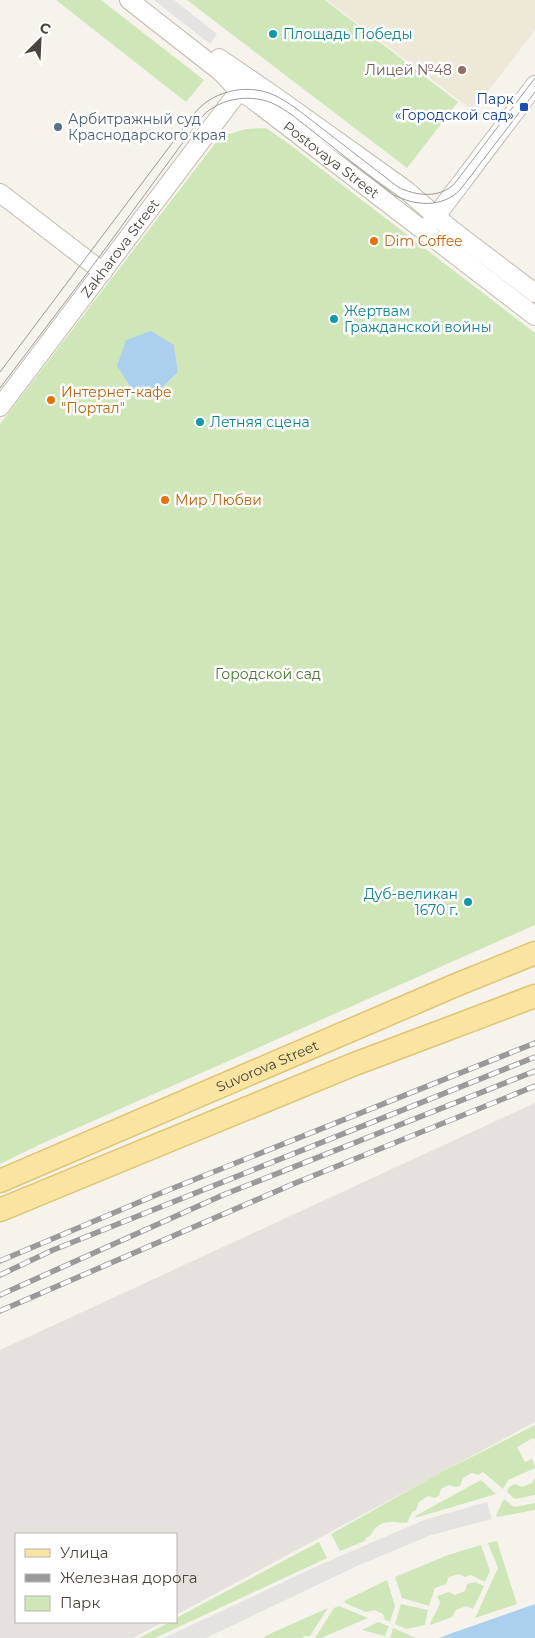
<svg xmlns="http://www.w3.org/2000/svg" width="535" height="1638" font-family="Montserrat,sans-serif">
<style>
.industrial{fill:#e5e2dd}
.education{fill:#ede8d7}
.green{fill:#cfe7b8;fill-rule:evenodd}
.parking{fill:#e5e3e0}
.water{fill:#adcfee}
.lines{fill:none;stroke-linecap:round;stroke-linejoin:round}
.minor-casing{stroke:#c1bbaf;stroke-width:20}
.major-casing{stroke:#dfc471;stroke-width:25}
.minor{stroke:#fff;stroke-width:18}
.major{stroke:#f9e5a1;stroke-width:22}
.tram{stroke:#9a9a9a;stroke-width:1}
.rail-casing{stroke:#9a9a9a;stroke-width:5.5}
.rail{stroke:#fff;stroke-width:4;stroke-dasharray:11;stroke-linecap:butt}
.culture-dot{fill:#0f9aa8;stroke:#fff;stroke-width:2}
.education-dot{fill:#8d6e63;stroke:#fff;stroke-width:2}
.transit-dot{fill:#1a4fb4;stroke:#fff;stroke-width:2}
.service-dot{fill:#5c6f8a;stroke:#fff;stroke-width:2}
.food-dot{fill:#e8710a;stroke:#fff;stroke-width:2}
.labels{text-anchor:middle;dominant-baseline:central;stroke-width:5;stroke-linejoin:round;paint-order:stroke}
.culture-label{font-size:14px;fill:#0d838f;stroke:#fff;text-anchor:start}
.education-label{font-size:14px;fill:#785e54;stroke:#fff;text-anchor:end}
.transit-label{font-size:14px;fill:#164399;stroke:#fff;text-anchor:end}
.service-label{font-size:14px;fill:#4e5e75;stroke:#fff;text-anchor:start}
.street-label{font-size:14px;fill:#4a443a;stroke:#fff}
.food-label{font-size:14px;fill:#c56008;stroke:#fff;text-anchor:start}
.park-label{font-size:14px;fill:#477a2f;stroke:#fff}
</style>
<rect width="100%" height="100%" fill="#f5f3ec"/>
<path class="industrial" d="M535 1103V1422L176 1615V1534H16V1622H163L133 1638H0V1350Z"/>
<path class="education" d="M327 0H535V30L473 111Z"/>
<g class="green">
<path d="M56 0H101L204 80 186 102Z"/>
<path d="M187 0H325L458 102 407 168Z"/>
<path d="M266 128 285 141 535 333V925L41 1144 0 1164V424L220 137 246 129ZM174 345 178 372 159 391Z"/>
<path d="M535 1425V1440L533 1438 517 1447 525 1462 532 1459 535 1468 508 1480 503 1489 483 1472 478 1475 472 1473 463 1478 460 1486 456 1487 449 1485 441 1489 439 1496 434 1498 428 1496 419 1502 416 1510 412 1512 407 1523C391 1522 379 1518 370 1536L366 1538 365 1541 340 1551 331 1534 438 1474Z"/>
<path d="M535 1477V1495L515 1499 507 1492 509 1487 515 1484 522 1487 532 1483Z"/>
<path d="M481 1480 496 1494 415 1518 417 1515Z"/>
<path d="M504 1499 514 1507 535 1503V1510L497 1517 496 1515Z"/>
<path d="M497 1541 517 1604 475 1618 498 1568 488 1543Z"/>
<path d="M319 1542 327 1558 155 1638H139L170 1622H176V1618Z"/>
<path d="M481 1545 490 1571 485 1582 471 1575 465 1577 459 1574 449 1577 446 1584 435 1588 429 1606 402 1598 395 1577 448 1555Z"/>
<path d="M387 1580 395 1606 390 1622 385 1620 383 1614 374 1610 366 1612 345 1603 344 1601Z"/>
<path d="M475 1582 484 1586 473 1609 466 1606 456 1610 452 1617 430 1625C432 1616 438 1611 440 1602L437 1596 449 1592 455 1595 465 1591 467 1584Z"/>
<path d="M401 1604 428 1610 425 1625 406 1629 395 1624Z"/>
<path d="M339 1606 368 1618 321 1638H315L334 1608Z"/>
<path d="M328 1608 310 1636H304L302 1638H264L265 1636Z"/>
<path d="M378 1622 389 1626 385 1636 362 1630Z"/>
<path d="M393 1628 416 1638H390Z"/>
</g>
<g class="parking">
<path d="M154 0H174L217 34 210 44Z"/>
<path d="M487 1502 492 1519 431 1535 357 1566 206 1638H164L322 1564 424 1520Z"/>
</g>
<g class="water">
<path d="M151 331 174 345 178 372 159 391 132 389 117 366 126 340Z"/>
<path d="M535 1604V1638H439L444 1636Z"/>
</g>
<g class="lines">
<defs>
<g id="minor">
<path id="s1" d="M129 0 221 72 239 91 252 99 535 316"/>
<path d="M219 58 273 95 406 190 452 230 535 293"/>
<path d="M0 193 103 272"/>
<path d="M430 224 535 85"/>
<path id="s2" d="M0 407 239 91"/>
</g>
<g id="major">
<path id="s3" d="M0 1181 456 985 535 953"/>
<path d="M0 1210 352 1065 535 996"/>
</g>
</defs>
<use href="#minor" class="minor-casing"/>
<use href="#major" class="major-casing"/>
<use href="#minor" class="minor"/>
<use href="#major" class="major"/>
<g class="tram">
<path d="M0 372 194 114C211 92 243 84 269 93 280 97 288 103 297 109L398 187C416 196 440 199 455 183L535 78"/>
<path d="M0 388 94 264 200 119C216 99 248 93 272 103 279 106 286 111 292 115L394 195C415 206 442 208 460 190L535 92"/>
</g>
<defs>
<g id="rail">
<path d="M0 1261 156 1195 535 1043"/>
<path d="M0 1275 53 1250 535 1057"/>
<path d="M0 1295 223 1195 535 1071"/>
<path d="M0 1311 293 1184 535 1086"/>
</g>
</defs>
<use href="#rail" class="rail-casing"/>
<use href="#rail" class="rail"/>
</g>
<g class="culture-dot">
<circle cx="273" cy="34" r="5"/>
<circle cx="334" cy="319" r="5"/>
<circle cx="200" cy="422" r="5"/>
<circle cx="468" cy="902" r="5"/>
</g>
<circle class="education-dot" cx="462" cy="70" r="5"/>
<rect class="transit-dot" x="519" y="102" width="10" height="10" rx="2.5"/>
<circle class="service-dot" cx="58" cy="127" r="5"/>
<g class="food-dot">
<circle cx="374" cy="241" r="5"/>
<circle cx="51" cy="400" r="5"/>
<circle cx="165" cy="500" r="5"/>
</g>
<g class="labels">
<g class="culture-label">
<text x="283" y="34">Площадь Победы</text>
<text x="344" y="311">Жертвам<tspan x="344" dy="16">Гражданской войны</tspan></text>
<text x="210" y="422">Летняя сцена</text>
<text x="458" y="894" text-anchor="end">Дуб-великан<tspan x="458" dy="16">1670 г.</tspan></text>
</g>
<g class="education-label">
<text x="452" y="70">Лицей №48</text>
</g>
<g class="transit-label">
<text x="514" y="99">Парк<tspan x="514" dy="16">«Городской сад»</tspan></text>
</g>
<g class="service-label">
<text x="68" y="119">Арбитражный суд<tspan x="68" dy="16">Краснодарского края</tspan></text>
</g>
<g class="street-label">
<text stroke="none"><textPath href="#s1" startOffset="258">Postovaya Street</textPath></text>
<text stroke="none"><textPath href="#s2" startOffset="199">Zakharova Street</textPath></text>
<text stroke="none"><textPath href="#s3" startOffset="291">Suvorova Street</textPath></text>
</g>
<g class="food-label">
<text x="384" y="241">Dim Coffee</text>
<text x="61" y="392">Интернет-кафе<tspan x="61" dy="16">"Портал"</tspan></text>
<text x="175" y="500">Мир Любви</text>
</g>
<g class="park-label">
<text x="268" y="674">Городской сад</text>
</g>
</g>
<rect x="15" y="1533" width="162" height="90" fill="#ffffff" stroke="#b7b4b0"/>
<rect x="25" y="1549" width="25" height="8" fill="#f9e5a1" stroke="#b7b4b0"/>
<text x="60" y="1558" font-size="15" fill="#4a443a">Улица</text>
<rect x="25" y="1574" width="25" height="8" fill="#9a9a9a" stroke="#b7b4b0"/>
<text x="60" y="1583" font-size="15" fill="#4a443a">Железная дорога</text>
<rect x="25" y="1596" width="25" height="15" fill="#cfe7b8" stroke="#b7b4b0"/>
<text x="60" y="1608" font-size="15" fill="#4a443a">Парк</text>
<g transform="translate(40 40) rotate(24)" stroke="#ffffff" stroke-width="4" paint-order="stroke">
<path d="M0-4L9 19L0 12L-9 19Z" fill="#4a443a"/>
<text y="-8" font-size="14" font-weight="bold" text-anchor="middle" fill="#4a443a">С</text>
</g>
</svg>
